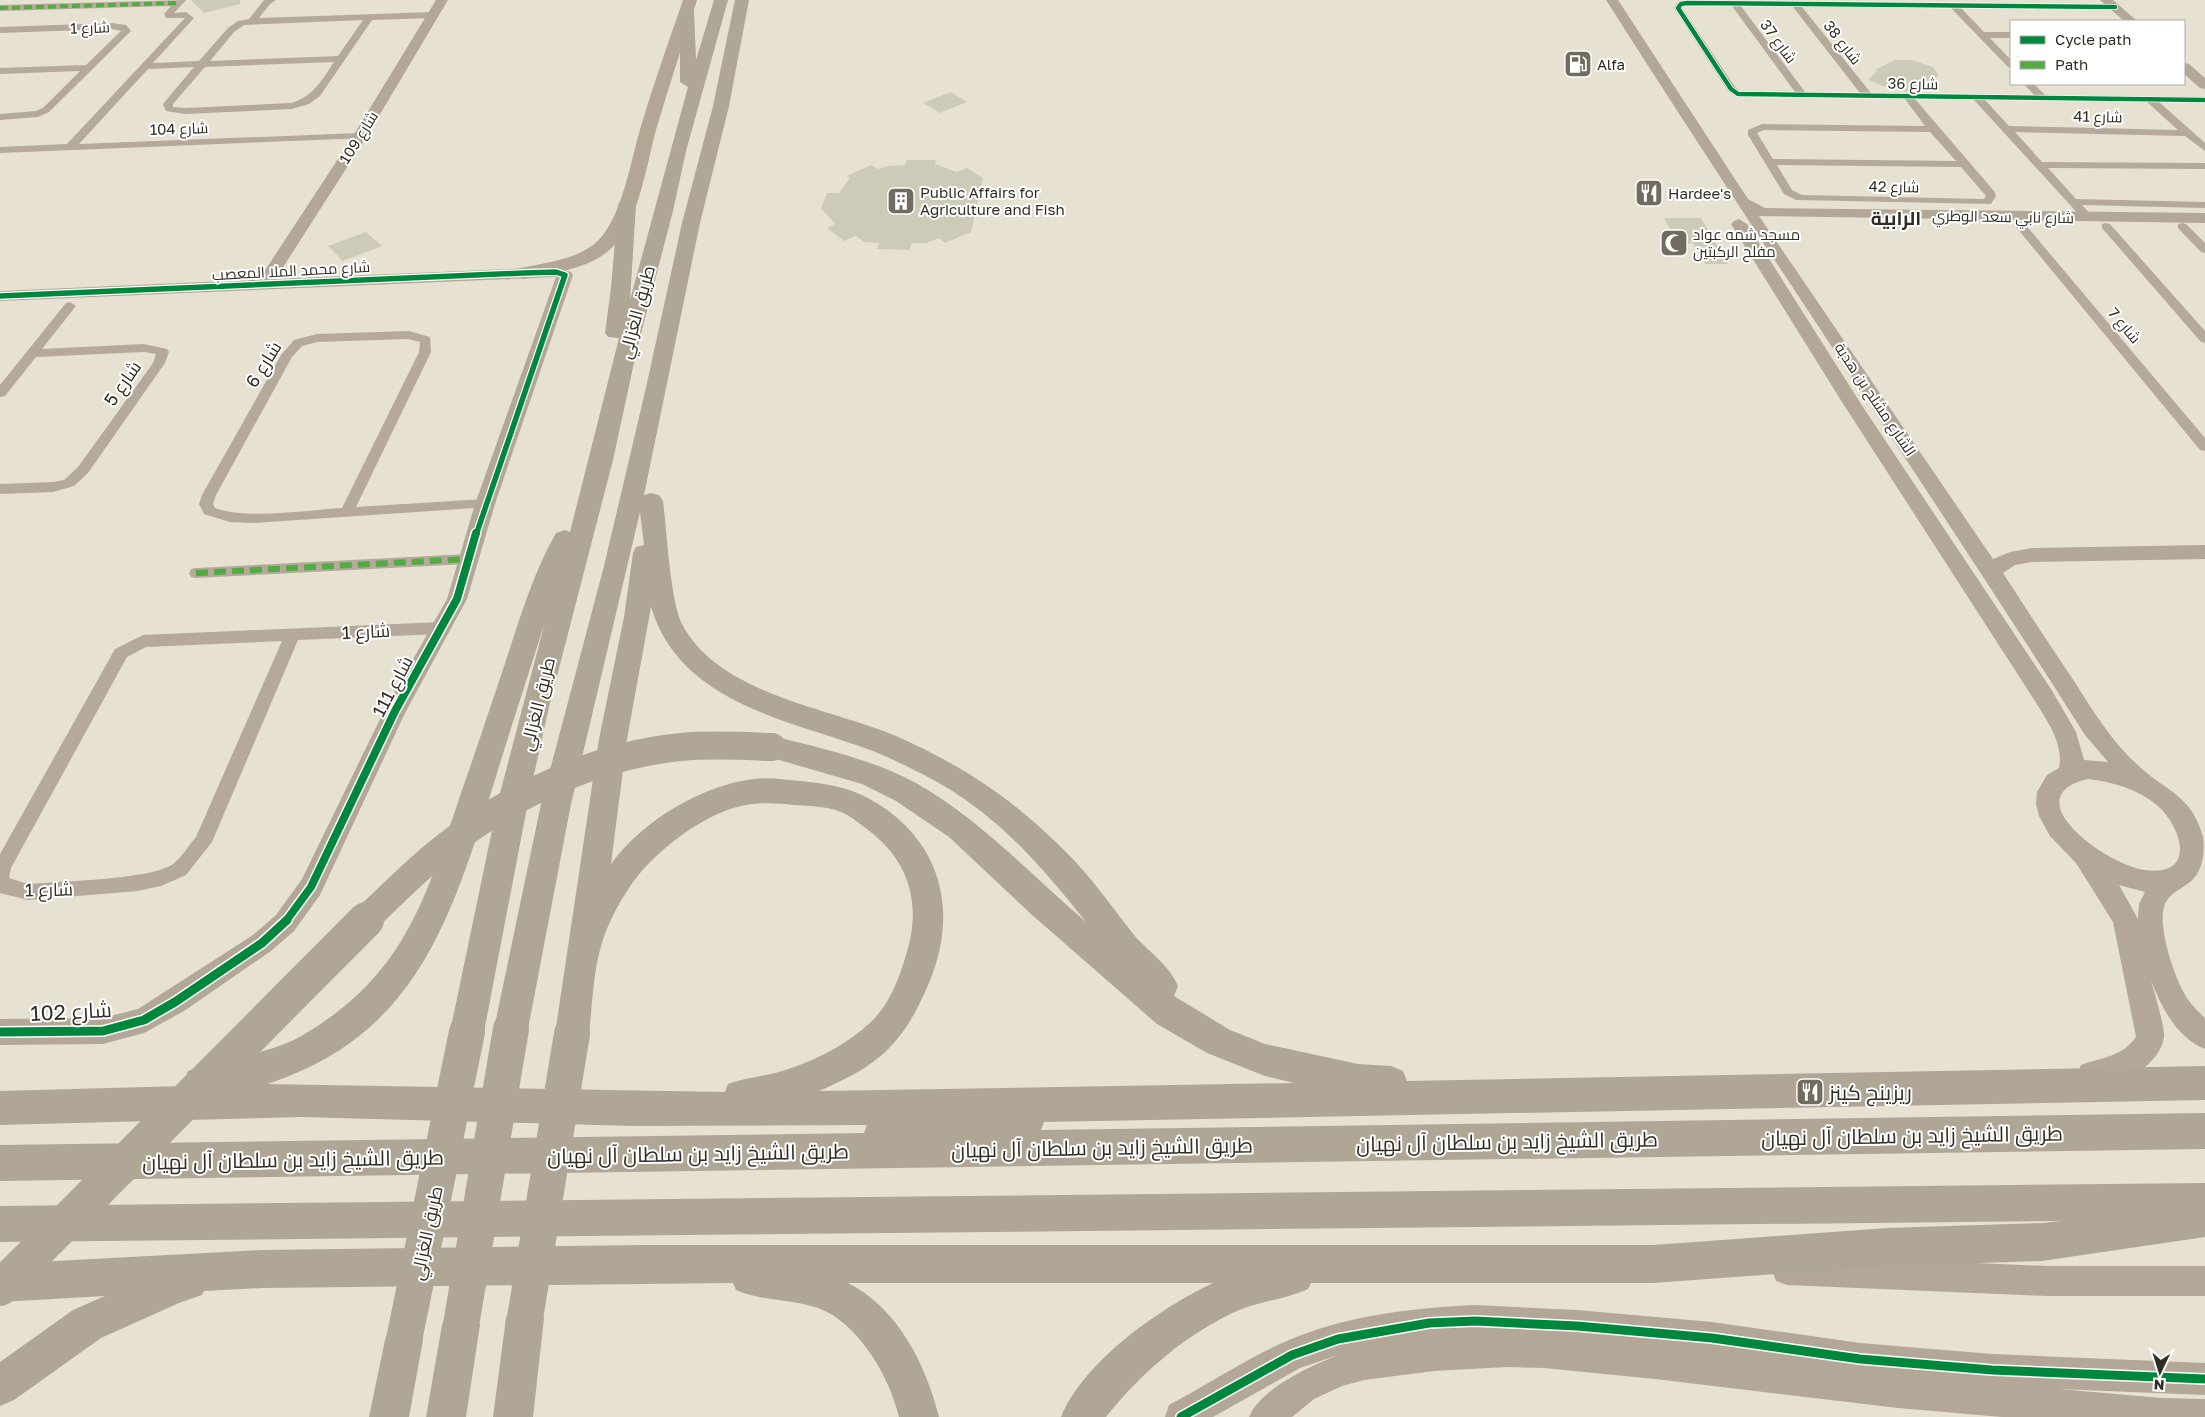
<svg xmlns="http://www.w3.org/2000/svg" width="2205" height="1417" font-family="'Golos Text',Cairo,sans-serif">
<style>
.building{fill:#cdcbb8}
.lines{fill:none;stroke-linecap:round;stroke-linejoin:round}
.street{fill:#b5a99b;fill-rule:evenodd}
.secondary{fill:#b3a797;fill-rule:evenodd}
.primary{fill:#b3a694;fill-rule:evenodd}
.highway{fill:#b0a696;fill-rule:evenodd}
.highway-bridge-far1{stroke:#b0a696;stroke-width:28}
.highway-bridge{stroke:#b0a696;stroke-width:36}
.quiet-far1{stroke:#54ab43;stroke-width:4;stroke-dasharray:8 4;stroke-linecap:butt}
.quiet{stroke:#54ab43;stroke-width:6;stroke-dasharray:12 6;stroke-linecap:butt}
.cycleway-far3-casing{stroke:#fff;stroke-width:6}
.cycleway-far2-casing{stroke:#fff;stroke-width:8}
.cycleway-far1-casing{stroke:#fff;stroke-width:11}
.cycleway-casing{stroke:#fff;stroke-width:12}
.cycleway-far3{stroke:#00873e;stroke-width:4.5}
.cycleway-far2{stroke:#00873e;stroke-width:5.5}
.cycleway-far1{stroke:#00873e;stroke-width:8}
.cycleway{stroke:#00873e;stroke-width:9}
.labels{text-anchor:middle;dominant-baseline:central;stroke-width:4;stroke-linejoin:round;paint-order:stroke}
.far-street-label{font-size:15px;fill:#312d22;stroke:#fff}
.far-poi-label{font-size:15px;fill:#312d22;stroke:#fff;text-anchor:start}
.street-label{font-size:18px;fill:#312d22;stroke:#fff}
.far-district-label{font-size:19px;font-weight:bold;fill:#312d22;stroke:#fff}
.near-street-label{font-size:21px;fill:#312d22;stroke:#fff}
.near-poi-label{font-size:21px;fill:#312d22;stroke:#fff;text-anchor:start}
</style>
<rect width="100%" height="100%" fill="#e7e1d1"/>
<g class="building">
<path d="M191 0H240V4L204 13Z"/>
<path d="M1895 60H1912L1933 67 1939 76 1907 91 1893 90 1868 80 1877 71 1875 70Z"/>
<path d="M951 92 967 102 940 113 923 103Z"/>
<path d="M907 160H936L935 164 957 172 967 168 983 178 971 232 945 243 939 238 926 243H912L909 250 877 249 879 243 864 242 856 236 844 241 827 228 835 224 821 208 827 193H839L850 178 847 176 871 165 878 169 888 166 905 165Z"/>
<path d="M1664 218H1701L1728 264H1705L1692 242 1675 252 1659 244 1673 234Z"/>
<path d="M366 232 382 246 343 261 328 246Z"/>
</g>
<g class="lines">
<g class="street">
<path d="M186 0 174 13 186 12 194 18 153 63 199 61 228 28 238 21 249 19 264 0H276L270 4 259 18 433 12 437 15 433 18 372 20 320 96 309 104 292 109 185 114 166 111 163 104 194 67 148 69 79 144 360 133 364 134V138L0 153V147L67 144 185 18H166L164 14 171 6 0 11V5ZM363 20 338 56 210 61 234 32 244 25ZM334 62C322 80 313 97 291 103L185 108 173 107V104L205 67Z"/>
<path d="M1687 0 2118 5 2119 7 2115 10 1961 8 1984 32H2011V38H1990L2011 60V68L2008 67 1951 8 1802 7 1871 93 2034 95 2024 84H2034L2045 95 2205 97V103L2159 102 2205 143V151L2185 136 2015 132 2042 162 2205 163V169L2048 168 2076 199 2205 202V208L2082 205 2093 217 2087 220 2083 219 1974 100 1915 99 1994 191 1996 196 1991 204 1796 200 1784 194 1748 135V130L1762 124 1925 126 1905 99 1735 96 1728 91 1674 8 1678 2ZM1684 6H1732L1795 92 1740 91 1735 87 1682 8ZM1741 6 1793 7 1860 93 1805 92ZM1985 100 2147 102 2178 130 2009 126ZM1764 130 1930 132 1956 161 1773 159 1757 133ZM1777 165 1961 167 1986 196 1984 199 1802 195 1792 190Z"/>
<path d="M112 23 126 25 131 31 49 112 38 117 0 120V114L36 111 43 108 80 71 0 74V68L86 65 121 31 112 29 0 33V27Z"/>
<path d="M2020 222 2024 223 2205 438V451L2200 450 2016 227 2014 225Z"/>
<path d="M2106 223 2110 224 2205 331V343L2201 342 2102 228V224Z"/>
<path d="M2182 223 2186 224 2205 243V253L2201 252 2178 228V224Z"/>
<path d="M70 302 76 306 42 349 144 344 167 349 169 352 165 363 88 473 74 486 53 492 0 494V484L53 482 64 480 78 467 153 363 156 354 144 352 36 357 5 396 0 397V385L66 303Z"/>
<path d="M409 331 430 337 431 352 356 507 485 499 492 504 490 507 253 523 230 522 204 514 199 504 202 495 281 355 294 340 317 334ZM408 339 420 342 419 352 342 508C306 510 248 520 215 508L213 504 216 495 292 357 302 346 317 342Z"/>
<path d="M468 554 473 555 475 559 473 563 468 564 196 578 191 577 189 573 191 569 196 568Z"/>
<path d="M440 622 445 624 448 628 445 632 440 634 298 640 212 842 186 875 161 886 138 891 28 900 0 893V854L115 649 143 635ZM282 641 196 837C189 845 182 857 173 864 151 880 60 881 28 884L9 878 11 868 127 657 146 647Z"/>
</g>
<g class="secondary">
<path d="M436 0H448L367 136 280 272 272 279 556 267 571 272 573 275 495 504 467 599 405 713 320 895 294 931 271 951 184 1011 144 1033 103 1044 0 1045V1019L103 1018 138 1009 253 935 276 915 302 879 384 711 447 599 475 504 556 277 0 301V291L248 280 266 269 353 136Z"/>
<path d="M1606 0H1618L1748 199 1765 208 2205 213V223L1759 216 1993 559 2010 552 2032 548 2205 545V559L2032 562 2015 565 2003 573C2026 609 2050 645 2074 681 2093 711 2114 745 2141 768 2168 792 2192 796 2203 837 2205 851 2203 872 2190 882 2182 889 2169 893 2165 904 2156 925 2175 980 2187 998 2192 1006 2199 1012 2205 1018V1049C2177 1038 2161 1007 2151 980 2154 992 2165 1027 2164 1037 2160 1068 2108 1096 2081 1085L2077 1075 2081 1065C2103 1057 2122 1057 2136 1037L2113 922 2076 863 2050 836 2039 816 2036 804 2037 792 2047 775 2059 768C2064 743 2047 721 2035 701L1842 402 1731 224 1734 221 1739 219 1747 224 1859 401 2051 689 2076 732 2084 760 2108 762 2085 735C1928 488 1763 247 1606 0ZM2088 779C2113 782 2138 789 2158 806 2183 829 2196 877 2145 870 2107 865 2012 797 2088 779ZM2119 885 2145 892 2139 904 2138 919Z"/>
<path d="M2100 0H2113L2137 21H2124Z"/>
<path d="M2184 63 2189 64 2205 78V89L2200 88 2184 74Z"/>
<path d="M1787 1255 2048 1266H2205V1296H2048L1787 1285 1776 1281 1772 1270 1776 1259Z"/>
<path d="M1475 1305 1577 1310 1712 1322 1860 1343 1992 1354 2205 1363V1395L2058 1389 2162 1398 2205 1399V1417H2002L1898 1408 1655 1379 1544 1368 1507 1367 1434 1371 1364 1380 1342 1386 1314 1399 1292 1417H1249C1261 1388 1309 1367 1338 1355L1300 1368 1213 1417H1165L1169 1405C1207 1385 1244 1360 1282 1343 1342 1316 1410 1308 1475 1305Z"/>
</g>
<path class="primary" d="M683 0H697C684 40 671 80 659 120 646 160 641 225 607 252 585 270 550 273 524 279L517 277 515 273 517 269C542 263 572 261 593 245 622 224 631 157 642 123 654 82 669 41 683 0Z"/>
<g class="highway">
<path d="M714 0H728L686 151 673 211 637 349 613 460 549 707 529 797 484 1032 479 1043 467 1048 455 1043 450 1032 499 797 545 622C526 681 507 740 489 799 447 930 411 1037 267 1084L725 1092 728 1084C743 1078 759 1077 775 1073 809 1064 844 1047 871 1022 889 1005 899 979 906 955 922 906 910 861 868 830 860 824 851 816 841 812 827 806 809 806 793 805 776 803 759 802 741 806 701 815 651 854 629 888 617 906 605 929 600 950 593 976 592 1007 589 1034L584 1045 572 1050 560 1045 555 1034 599 739 624 617 633 553 636 547 644 545 640 512 571 804 528 1029 523 1040 511 1045 499 1040 494 1029 541 804 604 566 645 392 682 223 713 106 735 0H749L729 106 700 223 644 495 651 493 659 495 663 501C667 531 670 600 682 624 719 695 830 708 896 736 962 765 1013 799 1064 850 1090 875 1112 907 1134 935 1149 952 1169 965 1178 986L1174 996 1230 1030 1265 1044 1358 1064 1391 1066 1403 1071 1407 1081 2205 1066V1100L1044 1122 1041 1130 2205 1113V1149L0 1181V1145L864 1133 867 1125 633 1126 302 1117 0 1125V1091L184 1086 183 1083 188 1071C226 1056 267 1056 303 1035 402 977 425 902 459 799 477 747 495 694 512 642 524 605 537 566 556 533L565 530 570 532 619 338 608 337 605 333 611 288 618 205 620 201H634L636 205 630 300 688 87 680 82V11L687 7 694 11 696 60ZM651 607C680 704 790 720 873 751 895 760 934 779 954 792 1008 827 1047 873 1086 922 1031 875 980 819 916 783 871 759 821 748 772 736L762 739 758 747 762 755 862 784 896 801 949 837 1031 914 1157 1024 1207 1053 1265 1076 1294 1083 819 1091C880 1065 903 1044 929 983 961 907 939 833 862 795 843 786 821 783 800 781 785 780 769 777 754 779 702 785 642 821 611 864L627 739Z"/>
<path d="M2205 1183V1237L2042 1261 1887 1266 1653 1283H1311L1308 1289C1286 1299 1262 1301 1239 1310 1187 1333 1141 1373 1106 1417H1061C1084 1361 1160 1308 1213 1283H848C898 1308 926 1365 939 1417H899C890 1377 857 1320 815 1307 789 1299 761 1301 736 1290L733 1283 262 1288 204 1291 202 1295 179 1303 101 1338 14 1400 0 1406V1362L73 1310 105 1296 0 1302V1264L262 1250 643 1245H1653L1887 1228 2042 1223 2062 1221 0 1242V1206Z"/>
<path d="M525 1299 539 1304 544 1318 533 1417H493L506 1318 511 1304Z"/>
<path d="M461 1306 475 1311 480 1325 466 1417H426L442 1325 447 1311Z"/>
<path d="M404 1321 418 1326 423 1340 409 1417H369L385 1340 390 1326Z"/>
</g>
<path class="highway-bridge-far1" d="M364 921C392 895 418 867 449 844 514 794 598 755 681 747 711 744 742 746 772 747"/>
<g class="highway-bridge">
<path d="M0 1288 366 920"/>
<path d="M525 1318 572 1034"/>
<path d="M461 1325 511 1029"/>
<path d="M404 1340 467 1032"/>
</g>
<path class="quiet-far1" d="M0 8 178 3"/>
<path class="quiet" d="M196 573 468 559"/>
<defs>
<path id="cycleway-far3" d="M2115 7 1687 3 1681 4 1678 8 1731 89 1738 94 2205 100"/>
<path id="cycleway-far2" d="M0 296 524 273 556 272 565 275 476 535"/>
<path id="cycleway-far1" d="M286 921 311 887 395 711 457 599 476 533"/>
<g id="cycleway">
<path d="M0 1032 103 1031 144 1020 175 1002 262 943 287 920"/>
<path d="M1181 1417 1292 1355 1338 1339 1429 1323 1475 1321 1577 1326 1712 1338 1860 1359 1992 1370 2205 1379"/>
</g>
</defs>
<use href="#cycleway-far3" class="cycleway-far3-casing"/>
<use href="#cycleway-far2" class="cycleway-far2-casing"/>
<use href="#cycleway-far1" class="cycleway-far1-casing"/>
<use href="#cycleway" class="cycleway-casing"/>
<use href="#cycleway-far3" class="cycleway-far3"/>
<use href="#cycleway-far2" class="cycleway-far2"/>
<use href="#cycleway-far1" class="cycleway-far1"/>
<use href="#cycleway" class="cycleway"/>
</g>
<defs>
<symbol id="fuel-square" viewBox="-11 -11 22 22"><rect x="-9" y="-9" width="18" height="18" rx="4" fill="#716c5f" stroke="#fff"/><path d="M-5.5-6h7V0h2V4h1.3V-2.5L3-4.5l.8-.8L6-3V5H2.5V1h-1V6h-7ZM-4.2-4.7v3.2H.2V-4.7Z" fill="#fff"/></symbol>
<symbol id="restaurant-square" viewBox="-11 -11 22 22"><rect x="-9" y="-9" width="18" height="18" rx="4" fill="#716c5f" stroke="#fff"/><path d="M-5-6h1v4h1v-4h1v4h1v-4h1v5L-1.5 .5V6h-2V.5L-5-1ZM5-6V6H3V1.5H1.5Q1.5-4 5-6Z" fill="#fff"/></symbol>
<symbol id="building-square" viewBox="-11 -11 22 22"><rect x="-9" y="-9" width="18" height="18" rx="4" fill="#716c5f" stroke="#fff"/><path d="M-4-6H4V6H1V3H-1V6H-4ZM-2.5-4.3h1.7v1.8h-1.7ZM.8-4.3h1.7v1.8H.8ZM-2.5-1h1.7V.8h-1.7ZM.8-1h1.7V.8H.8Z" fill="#fff"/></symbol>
<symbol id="mosque-square" viewBox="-11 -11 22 22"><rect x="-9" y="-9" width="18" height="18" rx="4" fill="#716c5f" stroke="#fff"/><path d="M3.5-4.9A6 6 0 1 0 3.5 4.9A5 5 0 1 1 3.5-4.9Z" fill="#fff"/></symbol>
</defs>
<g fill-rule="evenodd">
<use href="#fuel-square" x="1562" y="48" width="32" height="32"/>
<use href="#restaurant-square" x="1633" y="177" width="32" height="32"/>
<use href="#building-square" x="885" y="185" width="32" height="32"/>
<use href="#mosque-square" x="1658" y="227" width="32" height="32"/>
<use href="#restaurant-square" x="1794" y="1076" width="32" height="32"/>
</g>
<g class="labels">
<g class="far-street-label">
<text transform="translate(90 27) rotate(-2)">شارع 1</text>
<text transform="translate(1779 41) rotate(54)">شارع 37</text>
<text transform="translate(1843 42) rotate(52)">شارع 38</text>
<text transform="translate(1913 83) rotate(1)">شارع 36</text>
<text transform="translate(2098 116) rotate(1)">شارع 41</text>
<text transform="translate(179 128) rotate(-2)">شارع 104</text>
<text transform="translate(358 137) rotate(-58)">شارع 109</text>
<text transform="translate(1894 186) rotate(1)">شارع 42</text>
<text transform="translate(2003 216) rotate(1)">شارع نابي سعد الوطري</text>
<text transform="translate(291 270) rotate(-3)">شارع محمد الملا المعصب</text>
<text transform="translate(2125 325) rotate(50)">شارع 7</text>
<text transform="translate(1876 399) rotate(56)">الشارع مشلح بن هدبة</text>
</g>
<g class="far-poi-label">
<text x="1597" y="64">Alfa</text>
<text x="920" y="192">Public Affairs for<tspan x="920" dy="17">Agriculture and Fish</tspan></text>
<text x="1668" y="193">Hardee's</text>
<text x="1693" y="234">مسجد شمه عواد<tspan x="1693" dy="17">مفلح الركبتين</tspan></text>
</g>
<g class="street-label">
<text transform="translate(636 312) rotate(-75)">طريق الغزالي</text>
<text transform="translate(263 364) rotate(-58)">شارع 6</text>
<text transform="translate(122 383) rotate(-55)">شارع 5</text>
<text transform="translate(366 631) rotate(-3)">شارع 1</text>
<text transform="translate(392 686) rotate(-62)">شارع 111</text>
<text transform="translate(537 704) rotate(-76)">طريق الغزالي</text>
<text transform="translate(49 889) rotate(-1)">شارع 1</text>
<text transform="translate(426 1233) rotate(-78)">طريق الغزالي</text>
</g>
<g class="far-district-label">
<text x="1896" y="217">الرابية</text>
</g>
<g class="near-street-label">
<text transform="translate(71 1011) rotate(-3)">شارع 102</text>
<text transform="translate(1912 1135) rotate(-1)">طريق الشيخ زايد بن سلطان آل نهيان</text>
<text transform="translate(1507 1141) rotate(-1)">طريق الشيخ زايد بن سلطان آل نهيان</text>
<text transform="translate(1102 1147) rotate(-1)">طريق الشيخ زايد بن سلطان آل نهيان</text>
<text transform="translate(698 1153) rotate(-1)">طريق الشيخ زايد بن سلطان آل نهيان</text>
<text transform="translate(293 1159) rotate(-1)">طريق الشيخ زايد بن سلطان آل نهيان</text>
</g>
<g class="near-poi-label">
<text x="1829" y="1092">ريزينج كينز</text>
</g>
</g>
<rect x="2010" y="20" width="175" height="65" fill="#ffffff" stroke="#adaba7"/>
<rect x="2020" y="36" width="25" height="8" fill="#00873e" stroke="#adaba7"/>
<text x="2055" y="45" font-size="15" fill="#312d22">Cycle path</text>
<rect x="2020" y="61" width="25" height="8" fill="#54ab43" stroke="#adaba7"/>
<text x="2055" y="70" font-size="15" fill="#312d22">Path</text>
<g transform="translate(2160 1372) rotate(184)" stroke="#ffffff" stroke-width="4" paint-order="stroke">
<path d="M0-4L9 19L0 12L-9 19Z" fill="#312d22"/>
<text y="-8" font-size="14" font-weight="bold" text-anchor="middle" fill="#312d22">N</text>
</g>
</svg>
